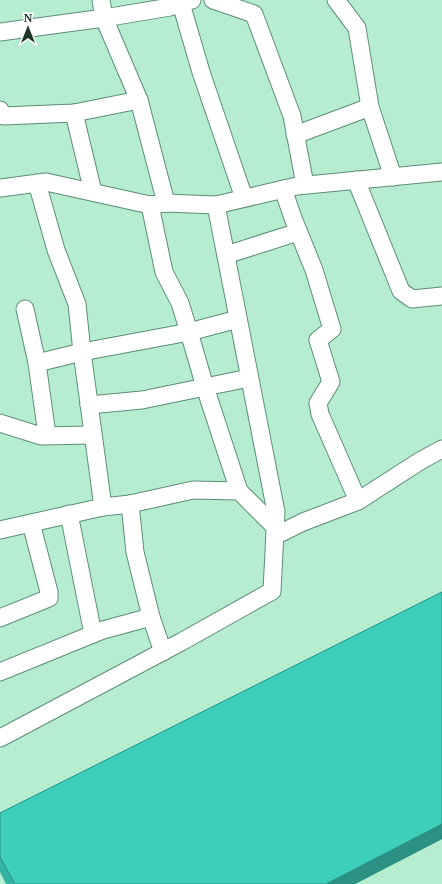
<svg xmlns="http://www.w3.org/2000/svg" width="442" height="884" font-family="'Noto Serif',serif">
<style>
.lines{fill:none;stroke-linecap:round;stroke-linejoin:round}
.street-casing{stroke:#5c8e74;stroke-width:19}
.street{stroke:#fff;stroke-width:17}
.wall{fill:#34b2a0}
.shaded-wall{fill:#2b9182}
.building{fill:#3dcfba;stroke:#2b9182}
</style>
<rect width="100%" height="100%" fill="#b6eccf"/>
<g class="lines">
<defs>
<g id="street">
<path d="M101 0 104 18 139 100 166 203"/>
<path d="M180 0 201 72 244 198"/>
<path d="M213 0 254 14 292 116 305 185"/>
<path d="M336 0 357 28 370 107 393 177"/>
<path d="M0 32 104 18 170 7 192 0"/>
<path d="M0 110 3 116 74 113 139 100"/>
<path d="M74 113 93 192"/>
<path d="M295 135 370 107"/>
<path d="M356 180 401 291 412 299 442 296"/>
<path d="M37 183 56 250 77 304 82 352 103 507"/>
<path d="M0 188 46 182 150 205 166 203 216 205 297 186 442 172"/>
<path d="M283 189 293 218 314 270 332 329 318 340 331 382 318 403 320 414 358 501"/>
<path d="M150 205 164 272 180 303 189 332 205 387 239 491"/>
<path d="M226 255 298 232"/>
<path d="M25 309 37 363 47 435"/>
<path d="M37 363 82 352 189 332 238 319"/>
<path d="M89 405 142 400 249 378"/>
<path d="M0 423 41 436 92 435"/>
<path d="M130 504 135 552 151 617 163 652"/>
<path d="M69 514 93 634"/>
<path d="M0 530 103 507 130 504 193 490 239 491 275 527"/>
<path d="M275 536 303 522 358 501 420 461 442 449"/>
<path d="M0 618 49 598V592L31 523"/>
<path d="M0 672 103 630 151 617"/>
<path d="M0 738 181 642 272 591 276 512 216 205"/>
</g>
</defs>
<use href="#street" class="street-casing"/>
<use href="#street" class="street"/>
</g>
<path class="wall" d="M442 592V839L355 884H6L0 872V813Z"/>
<path class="shaded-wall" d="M442 824V839L355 884H326Z"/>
<path class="building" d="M442 592V824L326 884H15L0 857V813Z"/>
<g transform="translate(28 28)" stroke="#fefefe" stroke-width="3" paint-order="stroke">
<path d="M0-3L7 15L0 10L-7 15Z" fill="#20352a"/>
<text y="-6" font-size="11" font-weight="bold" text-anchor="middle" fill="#20352a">N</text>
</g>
</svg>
